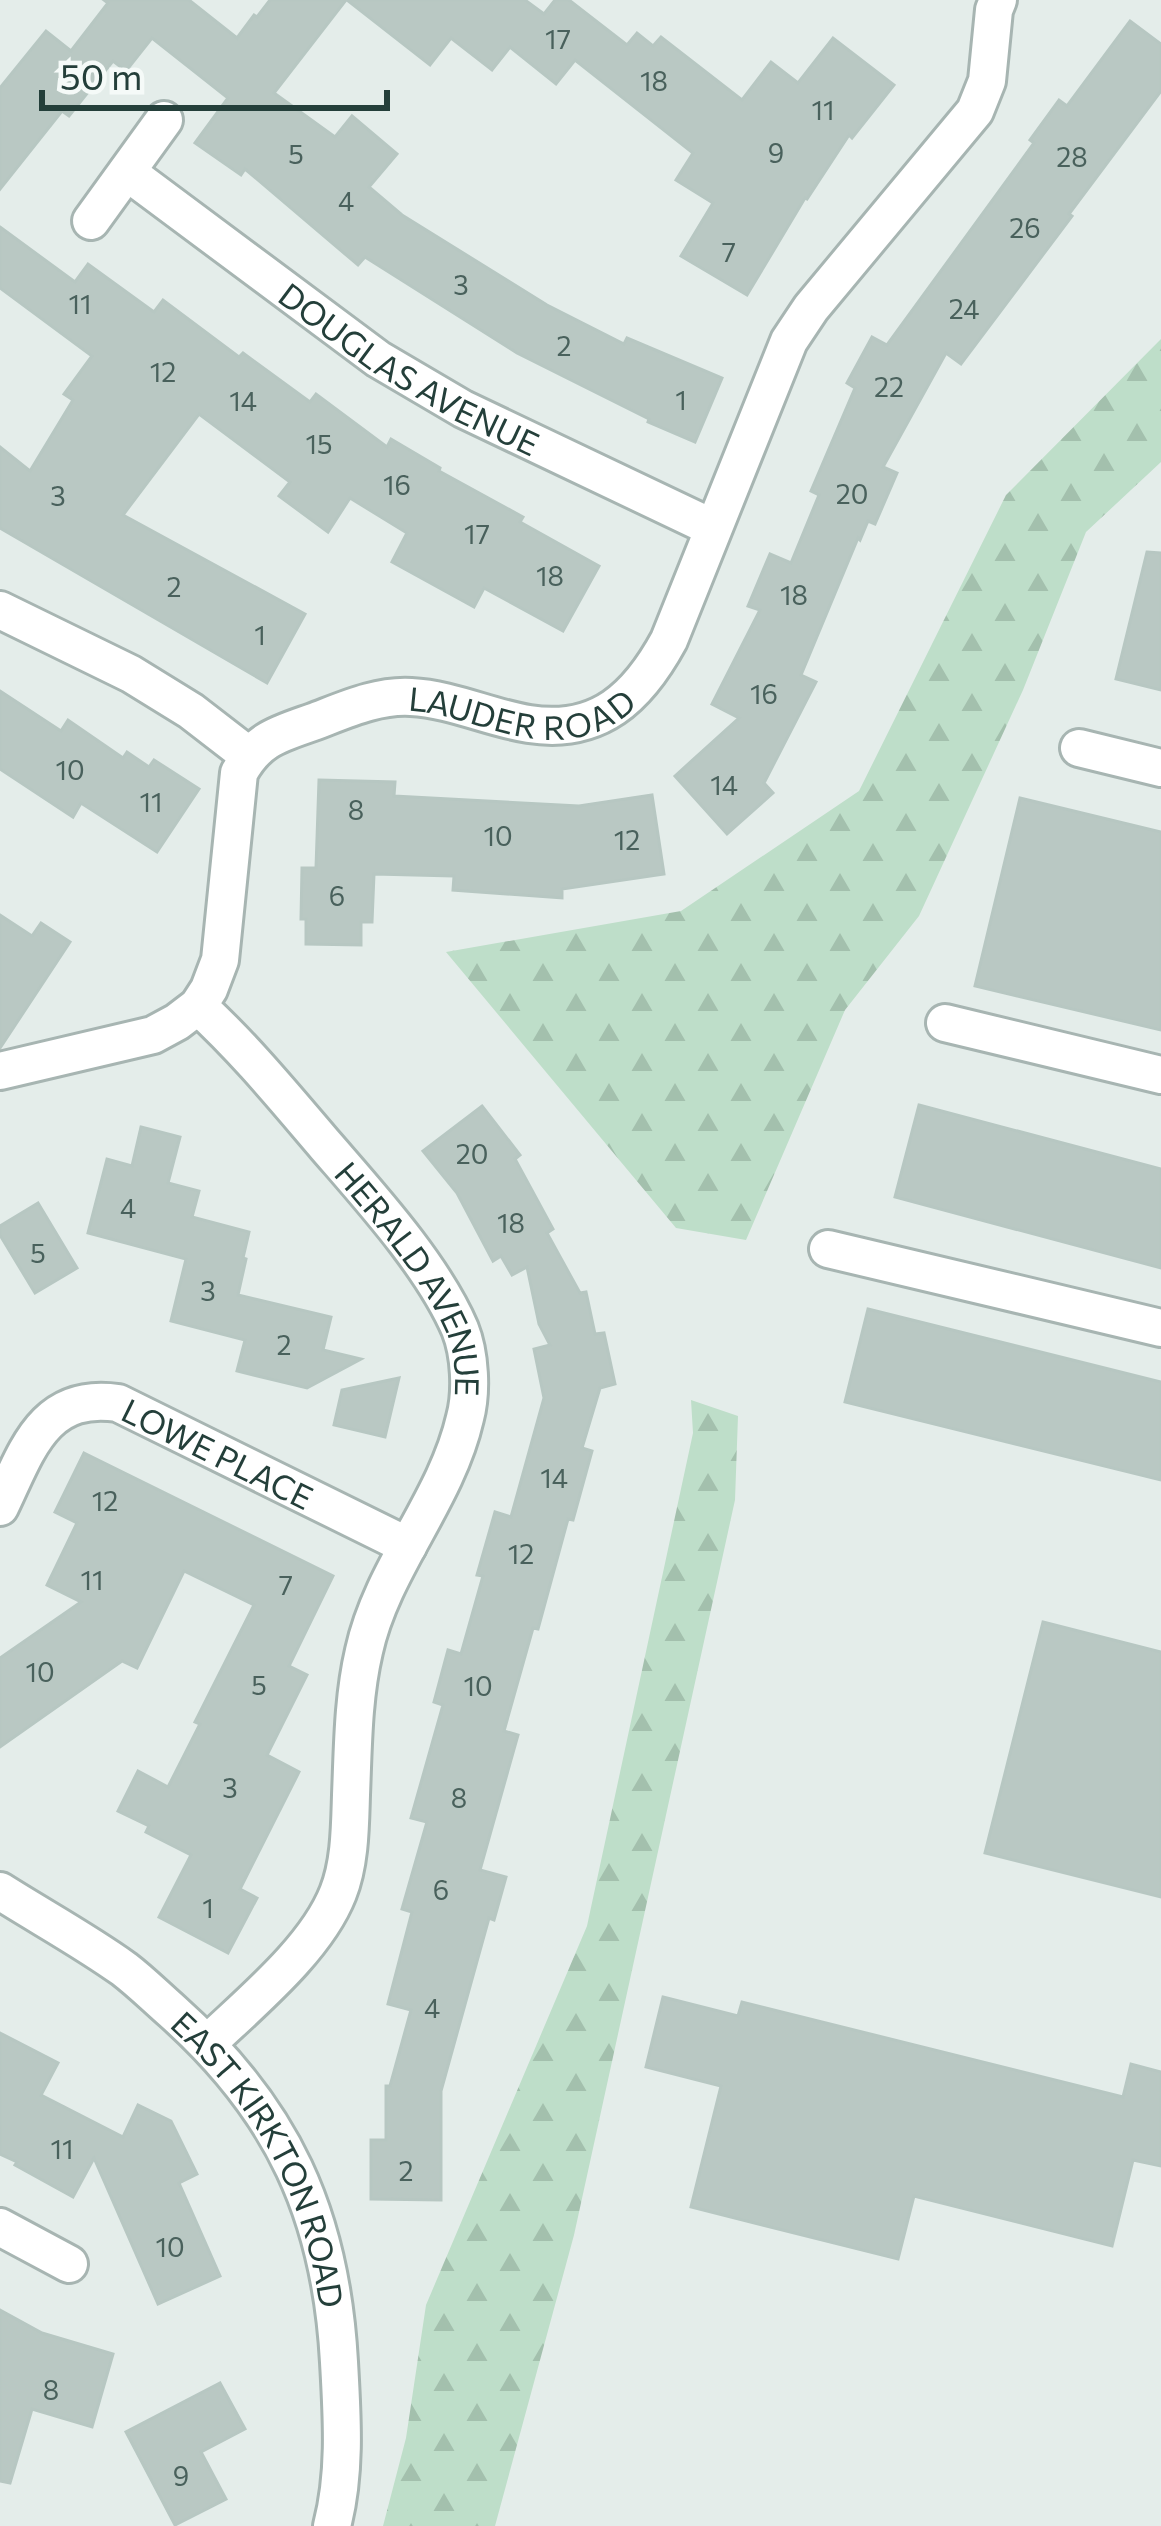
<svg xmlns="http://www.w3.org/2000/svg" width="1161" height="2526" font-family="Commissioner,sans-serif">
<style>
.forest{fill:url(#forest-firs)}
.building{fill:#b9c8c3;stroke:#b7c7c2;stroke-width:3}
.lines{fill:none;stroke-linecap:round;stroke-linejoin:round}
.minor-casing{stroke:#a7b5b2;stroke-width:42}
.minor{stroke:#fff;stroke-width:36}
.labels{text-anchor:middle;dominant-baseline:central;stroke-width:9;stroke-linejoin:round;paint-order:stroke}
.number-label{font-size:27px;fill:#49615c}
.street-label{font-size:33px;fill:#243f3a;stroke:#f5faf8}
</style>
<defs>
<pattern id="forest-firs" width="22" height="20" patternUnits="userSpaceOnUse" patternTransform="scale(3)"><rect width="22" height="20" fill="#bedec9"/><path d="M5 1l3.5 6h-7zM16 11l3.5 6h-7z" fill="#a3c0ad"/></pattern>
</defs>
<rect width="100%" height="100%" fill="#e4edea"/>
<g class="forest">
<path d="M1161 339V462L1086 532 1023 690 919 916 845 1010 746 1240 676 1228 446 952 681 911 859 791 1006 495Z"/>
<path d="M691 1400 738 1416 735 1500 574 2235 495 2526H383L406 2438 426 2305 587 1926 693 1433Z"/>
</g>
<g class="building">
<path d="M104 0H189L237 38 254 15 257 17 270 0H346L274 93 335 137 352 116 397 154 369 187 402 215 547 305 624 344 627 338 722 378 695 442 648 422 649 419 517 353 365 257 358 265 245 169 241 175 195 143 228 98 152 38 126 71 113 61 69 116 62 111 0 189V88L46 31 71 51 108 3Z"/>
<path d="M347 0H525L544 14 555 0H569L627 45 637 33 653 46 661 37 742 100 771 62 798 83 833 38 894 85 852 138 849 135 807 199 805 198 747 295 681 256 713 203 676 180 693 153 575 60 556 84 510 47 492 70 451 38 430 65Z"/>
<path d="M1130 21 1161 44V91L1069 214 1072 216 961 364 946 353 883 467 897 473 875 524 868 521 860 540 858 538 801 675 816 682 764 783 773 793 727 834 675 776 739 718 712 704 760 610 748 606 770 554 791 563 819 495 811 491 855 388 847 383 872 337 887 345 1034 143 1030 140 1059 100 1067 106Z"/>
<path d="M0 227 75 282 88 264 154 312 163 300 239 357 243 353 310 402 316 394 387 447 391 439 440 468 439 471 523 517 520 522 599 566 563 631 484 588 474 607 392 562 407 533 350 498 328 532 279 496 290 482 199 414 123 515 305 614 267 683 0 528V447L30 471 73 400 64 394 92 356 0 288Z"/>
<path d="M1147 552 1161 553V690L1116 679Z"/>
<path d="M0 691 61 731 68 720 123 758 127 752 149 767 154 760 199 789 157 852 81 803 73 817 0 769Z"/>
<path d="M319 780 395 782 394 796 579 806 652 795 664 874 562 889V898L453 890 454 876 374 874 372 922H361V945L306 944V919H301L302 868H316Z"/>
<path d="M1020 798 1161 832V1030L975 986Z"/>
<path d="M0 915 32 936 41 923 70 942 0 1048Z"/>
<path d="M919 1105 1161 1169V1268L895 1197Z"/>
<path d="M482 1106 520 1155 515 1159 553 1229 547 1233 580 1293 586 1292 595 1334 604 1333 615 1384 600 1388 582 1448 592 1451 573 1520 568 1519 538 1629 533 1628 504 1731 518 1735 480 1870 506 1877 494 1920 489 1918 441 2091V2200L371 2199V2140H386V2086H390L411 2010 388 2004 412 1912 402 1909 427 1822 411 1818 443 1705 434 1702 448 1650 461 1654 483 1576 477 1575 495 1512 511 1517 544 1398 534 1349 550 1345 539 1324 527 1267 512 1275 501 1256 493 1261 457 1193 423 1151Z"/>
<path d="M141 1127 180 1137 168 1183 199 1191 192 1217 249 1232 243 1258 246 1259 238 1295 331 1317 323 1350 361 1359 307 1388 237 1371 245 1340 171 1321 186 1259 88 1233 107 1159 132 1166Z"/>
<path d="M38 1203 77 1268 35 1293 0 1235V1226Z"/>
<path d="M868 1309 1161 1382V1480L845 1402Z"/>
<path d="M399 1378 385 1437 334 1425 342 1390Z"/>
<path d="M84 1453 333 1576 289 1666 307 1675 267 1755 299 1772 240 1889 257 1898 228 1953 159 1917 191 1855 146 1832 149 1826 118 1811 138 1771 168 1787 200 1724 195 1722 254 1605 184 1571 137 1668 122 1661 0 1747V1658L81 1602 47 1585 77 1523 55 1512Z"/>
<path d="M1043 1622 1161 1652V1897L985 1853Z"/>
<path d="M663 1997 738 2016 742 2002 1123 2097 1131 2064 1161 2072V2166L1133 2160 1112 2246 914 2196 898 2259 691 2207 721 2086 646 2067Z"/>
<path d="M0 2033 58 2063 41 2095 123 2137 138 2105 171 2121 197 2174 179 2183 220 2276 158 2304 94 2158 73 2197 15 2165 17 2162 0 2154Z"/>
<path d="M0 2310 42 2333 113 2354 92 2427 32 2409 10 2483 0 2481Z"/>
<path d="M220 2383 245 2429 201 2452 226 2499 175 2525 126 2432Z"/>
</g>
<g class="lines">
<defs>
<g id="minor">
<path id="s1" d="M127 172 378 359 463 409 713 528"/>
<path d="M91 221 164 120"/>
<path d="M0 610 131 674 191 711 248 755"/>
<path d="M1079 748 1161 768"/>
<path id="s2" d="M198 1006C245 1049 285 1098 326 1146 371 1198 433 1266 460 1329 470 1354 472 1392 465 1418 446 1501 382 1568 364 1651 353 1698 353 1746 351 1795 350 1827 350 1863 338 1893 316 1949 251 2002 208 2043"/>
<path d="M945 1023 1161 1075"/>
<path id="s3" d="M0 1071 153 1035 177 1022 198 1006 209 989 220 960 239 773C257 739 279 734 313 722 345 710 377 695 411 697 452 699 490 718 529 724 599 735 638 697 669 640L789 341 811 308 975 111 987 81 994 10 998 0"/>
<path d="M828 1249 1161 1328"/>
<path id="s4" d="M0 1507C27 1451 43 1392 118 1403L408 1546"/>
<path id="s5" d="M0 1891C41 1917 85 1941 124 1969 141 1982 156 1997 172 2011 283 2110 331 2215 339 2362 342 2416 346 2473 332 2526"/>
<path d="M0 2227 69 2264"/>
</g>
</defs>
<use href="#minor" class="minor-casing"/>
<use href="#minor" class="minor"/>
</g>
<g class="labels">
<g class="number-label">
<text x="558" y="38">17</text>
<text x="654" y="80">18</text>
<text x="823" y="109">11</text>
<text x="776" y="152">9</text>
<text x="296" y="153">5</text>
<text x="1072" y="156">28</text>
<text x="346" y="200">4</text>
<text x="1025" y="227">26</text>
<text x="729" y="251">7</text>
<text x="461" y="284">3</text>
<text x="80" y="303">11</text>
<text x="964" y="308">24</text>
<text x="564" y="345">2</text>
<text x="163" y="371">12</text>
<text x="889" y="386">22</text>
<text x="681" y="399">1</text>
<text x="243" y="400">14</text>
<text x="319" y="443">15</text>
<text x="397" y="484">16</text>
<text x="852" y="493">20</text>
<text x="58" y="495">3</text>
<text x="477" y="533">17</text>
<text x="550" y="575">18</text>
<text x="174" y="586">2</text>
<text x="794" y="594">18</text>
<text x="260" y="634">1</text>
<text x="764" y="693">16</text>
<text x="70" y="769">10</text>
<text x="724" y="784">14</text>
<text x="151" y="801">11</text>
<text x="356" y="809">8</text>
<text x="498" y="835">10</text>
<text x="627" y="839">12</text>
<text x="337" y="895">6</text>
<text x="472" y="1153">20</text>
<text x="128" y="1207">4</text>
<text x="511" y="1222">18</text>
<text x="38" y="1252">5</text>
<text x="208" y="1290">3</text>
<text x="284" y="1344">2</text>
<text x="554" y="1477">14</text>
<text x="105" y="1500">12</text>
<text x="521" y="1553">12</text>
<text x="92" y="1579">11</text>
<text x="286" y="1584">7</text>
<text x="40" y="1671">10</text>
<text x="259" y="1684">5</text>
<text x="478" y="1685">10</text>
<text x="230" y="1787">3</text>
<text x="459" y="1797">8</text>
<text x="441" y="1889">6</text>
<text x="208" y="1907">1</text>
<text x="432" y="2007">4</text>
<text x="62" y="2148">11</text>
<text x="406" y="2170">2</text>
<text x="170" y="2246">10</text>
<text x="51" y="2389">8</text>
<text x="181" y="2475">9</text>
</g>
<g class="street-label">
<text stroke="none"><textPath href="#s1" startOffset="345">DOUGLAS AVENUE</textPath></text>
<text stroke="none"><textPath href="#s3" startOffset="759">LAUDER ROAD</textPath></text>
<text stroke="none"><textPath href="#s2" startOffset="351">HERALD AVENUE</textPath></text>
<text stroke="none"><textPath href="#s4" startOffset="285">LOWE PLACE</textPath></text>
<text stroke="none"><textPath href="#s5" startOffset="387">EAST KIRKTON ROAD</textPath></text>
</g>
</g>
<path d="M42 90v18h345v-18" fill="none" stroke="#243f3a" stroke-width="6"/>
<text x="60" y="90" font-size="36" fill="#243f3a" stroke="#f5faf8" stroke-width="9" paint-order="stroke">50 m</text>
</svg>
